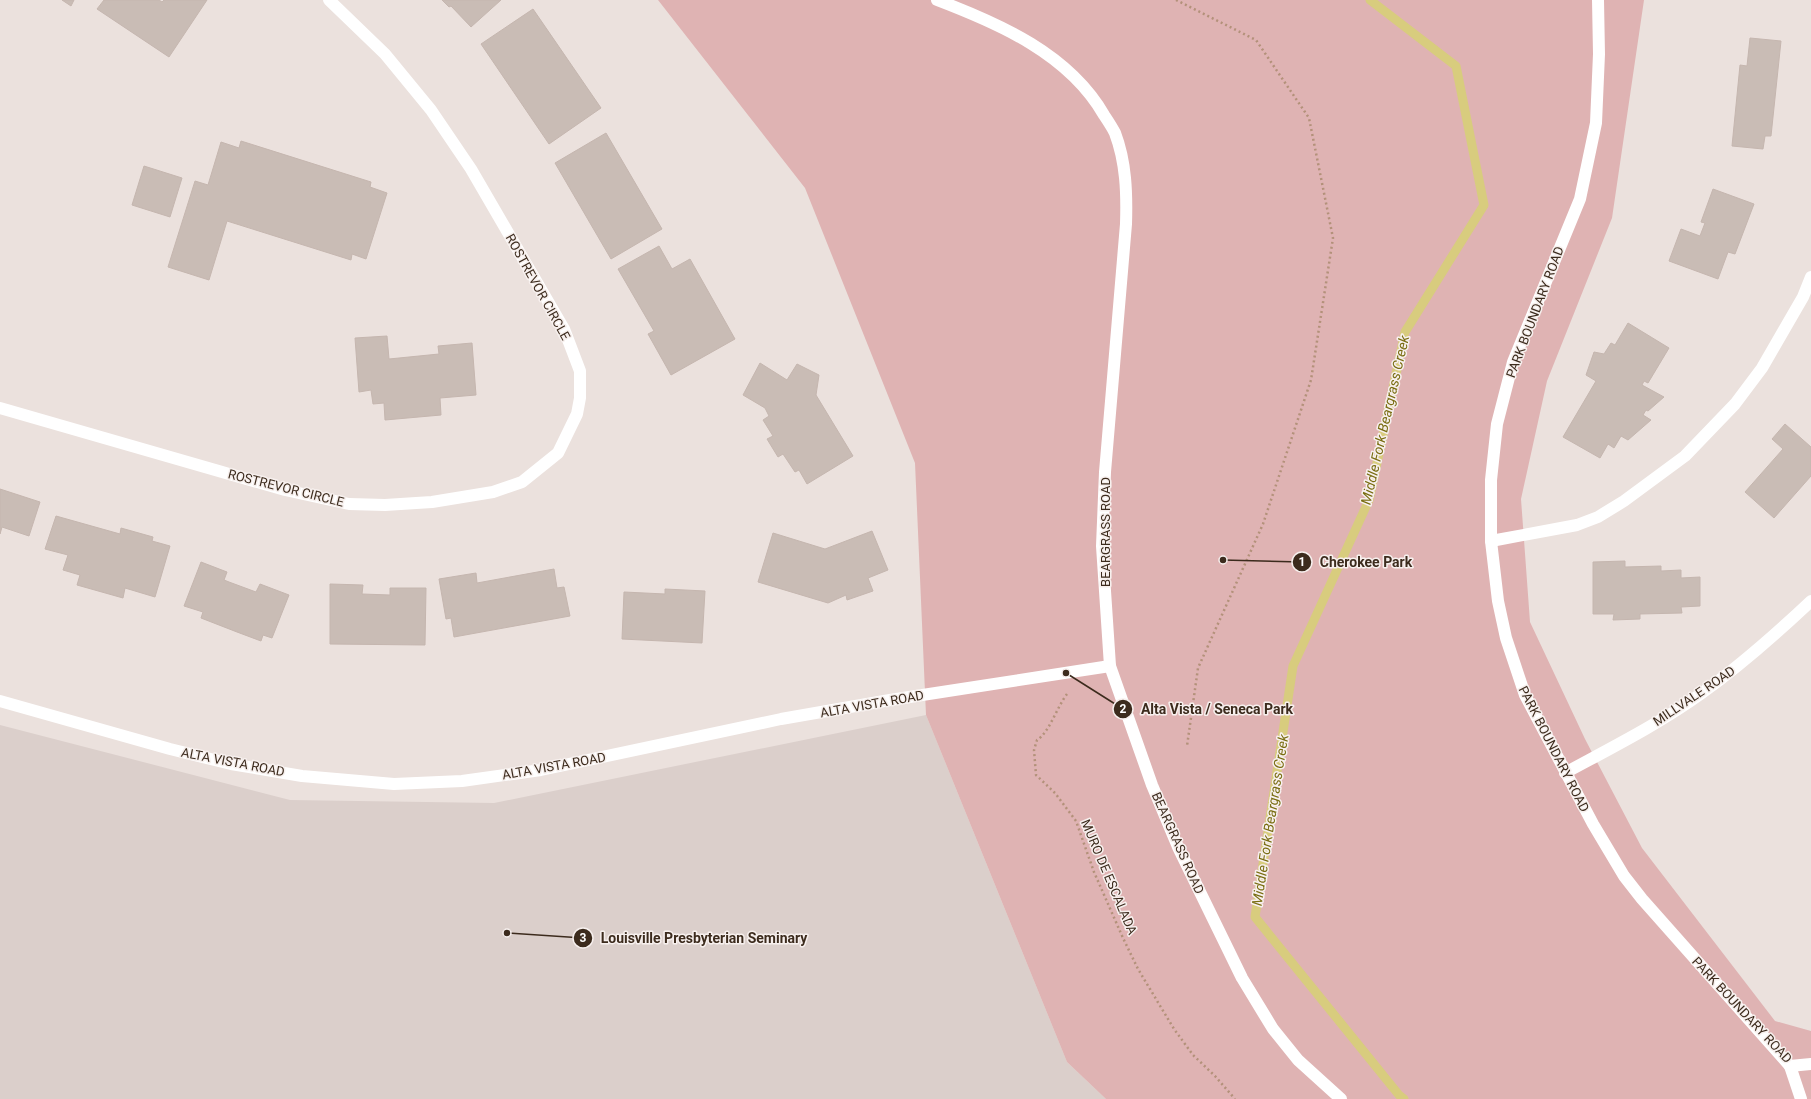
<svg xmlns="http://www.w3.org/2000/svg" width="1811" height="1099" font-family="Roboto,sans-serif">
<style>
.built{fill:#dbcfcb}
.green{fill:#dfb3b3}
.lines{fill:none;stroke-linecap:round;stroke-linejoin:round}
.stream{stroke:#d8cc7e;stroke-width:9}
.building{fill:#c9bcb5;stroke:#c5b6af}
.path{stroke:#b3917a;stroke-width:2.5;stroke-dasharray:2 3;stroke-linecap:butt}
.minor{stroke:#fff;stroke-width:12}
.labels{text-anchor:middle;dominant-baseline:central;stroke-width:3;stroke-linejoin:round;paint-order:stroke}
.street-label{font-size:13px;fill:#3c2b1d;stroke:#f7f0ee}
.water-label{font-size:14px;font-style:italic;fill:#796d11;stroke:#f7f0ee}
.leader{fill:none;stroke:#3c2b1d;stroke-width:1.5}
.callout-dot{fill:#3c2b1d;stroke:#f7f0ee;stroke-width:1.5}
.mark-label{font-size:12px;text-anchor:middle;font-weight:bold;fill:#fff}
.callout-label{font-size:14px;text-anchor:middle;font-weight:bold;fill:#3c2b1d;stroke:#f7f0ee;stroke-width:3;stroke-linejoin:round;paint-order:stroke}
</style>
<rect width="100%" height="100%" fill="#ebe1dd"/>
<path class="built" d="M926 715 1067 1062 1106 1099H0V725L290 800 494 803Z"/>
<path class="green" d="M658 0H1644L1612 218 1547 381 1521 499 1530 622 1585 739 1642 848 1775 1021 1811 1031V1099H1106L1067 1062 926 715 915 463 805 188Z"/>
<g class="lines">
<path class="stream" d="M1370 0 1456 66 1484 205 1405 332 1369 500 1293 666 1255 917 1399 1095 1404 1099"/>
</g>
<g class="building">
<path d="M62 0H74L71 6Z"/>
<path d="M104 0H159L162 2 164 0H207L169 57 97 9Z"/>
<path d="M442 0H501L471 27 451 6 449 7Z"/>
<path d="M533 9 601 108 549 144 481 44Z"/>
<path d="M1750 38 1781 41 1771 136H1765L1763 149 1732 146 1740 65 1747 66Z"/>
<path d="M606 133 662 229 611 259 555 163Z"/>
<path d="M241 141 371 182 370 187 387 193 366 259 352 254 351 260 227 221 209 280 168 267 195 181 208 185 221 142 239 148Z"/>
<path d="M144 166 182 178 170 217 132 205Z"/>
<path d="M1713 189 1754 204 1735 254 1728 252 1718 279 1669 261 1681 229 1700 236 1705 223 1701 222Z"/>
<path d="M659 246 672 269 690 259 735 339 671 375 648 334 654 331 618 269Z"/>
<path d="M1628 323 1669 348 1648 383 1644 381 1642 385 1664 397 1648 411 1646 410 1643 415 1651 420 1628 440 1621 436 1614 448 1608 444 1600 458 1563 437 1596 381 1586 375 1594 352 1604 354 1611 343 1615 345Z"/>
<path d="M387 336 389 359 439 354 438 346 472 343 476 395 440 398 441 415 385 420 384 403 373 404 371 390 359 392 355 338Z"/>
<path d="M760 363 787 380 797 364 819 375 816 395 853 456 807 484 799 470 795 472 783 454 778 457 767 439 773 436 763 420 769 416 765 408 743 395Z"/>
<path d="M1785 424 1811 447V476L1774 518 1745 492 1783 449 1772 439Z"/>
<path d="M0 489 40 502 29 536 2 527 0 534Z"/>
<path d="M56 516 120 534 121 528 153 537 152 541 170 546 155 597 125 588 123 598 77 585 80 575 63 570 68 555 45 549Z"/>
<path d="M872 531 888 570 868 578 873 591 847 600 846 595 828 603 758 582 773 533 825 549Z"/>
<path d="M1625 561V567L1661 566V571L1681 570V578L1700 577V606L1681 607 1682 613 1640 614V619L1613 620 1614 614H1593V562Z"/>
<path d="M201 562 227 572 224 580 229 582 256 592 260 584 289 595 272 638 263 635 261 641 237 632 201 618 203 612 184 606Z"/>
<path d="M554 569 557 588 564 587 570 616 454 637 451 618 446 619 439 579 476 573 477 583Z"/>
<path d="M330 584 363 585 362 594 390 595V588H426L425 645 330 644Z"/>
<path d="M665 589 705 591 702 643 622 639 624 592 665 594Z"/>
</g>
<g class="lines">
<g class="path">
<path d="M1176 0 1256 40 1309 118 1333 238 1311 380 1263 524 1198 668 1187 746"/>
<path d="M1067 694C1057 707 1049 733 1037 740L1034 750 1036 775 1055 793 1076 821 1094 872 1123 938 1138 969 1174 1029 1193 1055 1215 1076 1235 1099"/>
</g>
<g class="minor">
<path d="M937 0C1000 24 1069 54 1104 115 1108 121 1112 127 1115 133 1126 162 1127 193 1126 224L1105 472 1102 546 1110 666 1152 785 1178 847 1242 978 1273 1029 1298 1060 1341 1099"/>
<path d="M1598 0 1599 54 1596 123 1580 199 1513 362 1497 424 1491 480V541L1498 601 1506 638 1525 695 1593 824 1624 876 1642 899 1790 1066 1811 1064"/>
<path d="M0 408 285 490 349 504 385 505 432 502 493 492 522 482 558 453 577 414 580 398V371L564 329 471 169 431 110 385 54 329 0"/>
<path d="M1491 541 1577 525 1598 517 1624 501 1685 456 1735 404 1762 368 1803 297 1811 277"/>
<path d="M0 701 170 749 231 764 302 776 394 784 462 781 541 770 781 719 890 700 1110 666"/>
<path d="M1565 773C1611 748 1659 724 1702 693 1741 665 1776 634 1811 601"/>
<path d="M1790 1066 1801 1099"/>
</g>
</g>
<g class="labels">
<g class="street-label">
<text transform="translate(538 287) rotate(61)">ROSTREVOR CIRCLE</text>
<text transform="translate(1535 312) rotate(-69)">PARK BOUNDARY ROAD</text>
<text transform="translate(286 488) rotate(14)">ROSTREVOR CIRCLE</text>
<text transform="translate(1105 532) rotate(-90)">BEARGRASS ROAD</text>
<text transform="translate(1694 696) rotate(-34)">MILLVALE ROAD</text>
<text transform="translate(872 704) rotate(-10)">ALTA VISTA ROAD</text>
<text transform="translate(1554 749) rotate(63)">PARK BOUNDARY ROAD</text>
<text transform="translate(233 762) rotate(11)">ALTA VISTA ROAD</text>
<text transform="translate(554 766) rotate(-10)">ALTA VISTA ROAD</text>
<text transform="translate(1178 843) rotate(66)">BEARGRASS ROAD</text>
<text transform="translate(1109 877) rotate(67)">MURO DE ESCALADA</text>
<text transform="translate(1742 1010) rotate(47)">PARK BOUNDARY ROAD</text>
</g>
<g class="water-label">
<text transform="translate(1385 420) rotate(-77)">Middle Fork Beargrass Creek</text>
<text transform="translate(1270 820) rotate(-81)">Middle Fork Beargrass Creek</text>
</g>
</g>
<path class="leader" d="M1223 560L1302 562M1066 673L1123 709M507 933L583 938"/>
<g class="callout-dot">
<circle cx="1223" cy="560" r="4"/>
<circle cx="1066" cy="673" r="4"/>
<circle cx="507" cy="933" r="4"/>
<circle cx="1302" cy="562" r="10"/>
<circle cx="1123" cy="709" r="10"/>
<circle cx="583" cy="938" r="10"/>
</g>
<g class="mark-label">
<text x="1302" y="566">1</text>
<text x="1123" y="713">2</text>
<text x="583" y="942">3</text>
</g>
<g class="callout-label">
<text x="1366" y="567">Cherokee Park</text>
<text x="1217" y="714">Alta Vista / Seneca Park</text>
<text x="704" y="943">Louisville Presbyterian Seminary</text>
</g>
</svg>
